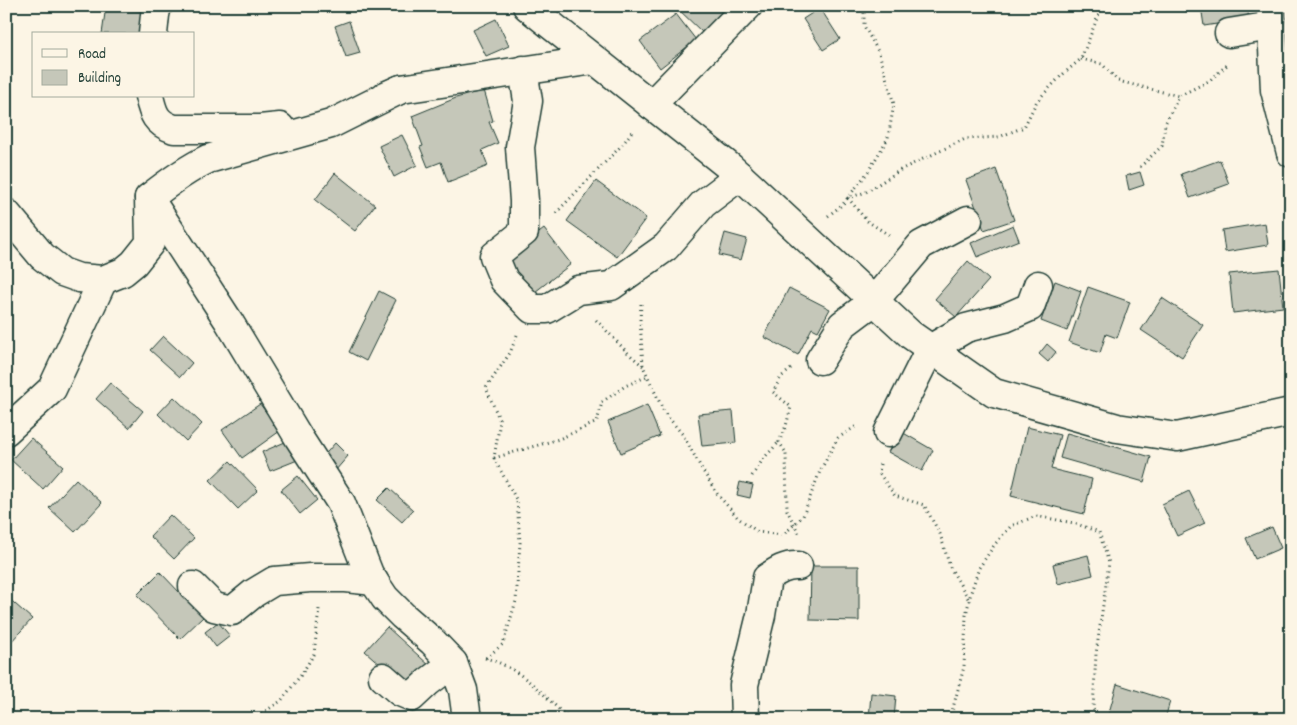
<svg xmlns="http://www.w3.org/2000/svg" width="1297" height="725" font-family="Dekko,sans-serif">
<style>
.building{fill:#c5c7b9;stroke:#1f3d34}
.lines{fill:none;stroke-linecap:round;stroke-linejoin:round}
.minor-casing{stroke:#1f3d34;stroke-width:31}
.path{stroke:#1f3d34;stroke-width:3;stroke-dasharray:1 4;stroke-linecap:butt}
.minor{stroke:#fcf5e5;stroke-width:28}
</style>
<rect width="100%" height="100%" fill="#fcf5e5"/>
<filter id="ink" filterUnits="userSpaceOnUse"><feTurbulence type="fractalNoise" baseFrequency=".02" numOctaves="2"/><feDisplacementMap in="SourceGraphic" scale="10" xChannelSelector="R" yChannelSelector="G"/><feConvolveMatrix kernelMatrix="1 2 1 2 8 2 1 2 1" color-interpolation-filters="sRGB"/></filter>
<g filter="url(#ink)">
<g class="building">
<path d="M106 6 146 12 143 34H102Z"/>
<path d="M675 6H715L723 14 704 34Z"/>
<path d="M1201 6H1247L1249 19 1204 26Z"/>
<path d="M820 8 840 39 823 50 803 19Z"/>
<path d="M676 14 696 40 660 68 640 41Z"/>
<path d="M496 19 509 46 486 56 473 30Z"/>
<path d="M349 21 360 53 346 57 335 26Z"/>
<path d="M484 90 493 121 489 122 498 143 482 150 488 166 448 182 441 162 428 167 420 147 423 146 412 116 456 98Z"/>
<path d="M402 135 417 165 394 177 379 146Z"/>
<path d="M1220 160 1229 184 1190 198 1181 174Z"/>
<path d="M996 169 1014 220 984 230 966 180Z"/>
<path d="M1140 172 1144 185 1129 190 1126 176Z"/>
<path d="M335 173 375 205 355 231 315 200Z"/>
<path d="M596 181 646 218 617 257 567 221Z"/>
<path d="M1265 223 1268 245 1225 252 1222 230Z"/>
<path d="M1013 225 1019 240 977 257 971 243Z"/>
<path d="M544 229 571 264 531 295 504 260Z"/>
<path d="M725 233 747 239 741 260 719 255Z"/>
<path d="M968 261 989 280 956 317 935 299Z"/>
<path d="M1279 269 1283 307 1233 313 1229 274Z"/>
<path d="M1055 281 1081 291 1067 331 1041 321Z"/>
<path d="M1088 287 1130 302 1117 338 1106 334 1100 353 1069 342Z"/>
<path d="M789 288 830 309 818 331 812 328 798 355 764 337Z"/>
<path d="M379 291 396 300 366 361 349 352Z"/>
<path d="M1162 298 1203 325 1182 357 1141 330Z"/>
<path d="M163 336 192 363 180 377 150 350Z"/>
<path d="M1047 344 1056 352 1048 362 1039 354Z"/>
<path d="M110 383 143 411 129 428 96 399Z"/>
<path d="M174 397 202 424 186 441 158 414Z"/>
<path d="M260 404 280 431 242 458 222 430Z"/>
<path d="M647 405 660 436 621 453 608 422Z"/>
<path d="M733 411 736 443 702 446 698 414Z"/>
<path d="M1027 427 1060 435 1051 469 1092 479 1084 514 1011 496Z"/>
<path d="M900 431 933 450 922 471 888 452Z"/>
<path d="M1067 433 1151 457 1144 482 1060 458Z"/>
<path d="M31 438 63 466 43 489 11 460Z"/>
<path d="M292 439 300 459 270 471 262 452Z"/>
<path d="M335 443 348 456 335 471 321 459Z"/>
<path d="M230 461 258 490 238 509 210 480Z"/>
<path d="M298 476 317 500 300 514 281 490Z"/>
<path d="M76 479 102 503 75 532 49 508Z"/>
<path d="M740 482 753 485 750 498 737 495Z"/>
<path d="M389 488 413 510 402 522 377 500Z"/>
<path d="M1189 491 1205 523 1177 536 1162 504Z"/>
<path d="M170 515 194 538 174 559 150 536Z"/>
<path d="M1272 527 1281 548 1255 559 1246 538Z"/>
<path d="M1088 555 1093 575 1058 584 1053 564Z"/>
<path d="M811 566H859V621L810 620Z"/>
<path d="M160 572 203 617 180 639 137 595Z"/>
<path d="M6 596 32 619 9 644 6 642Z"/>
<path d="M218 622 230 636 216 647 205 632Z"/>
<path d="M387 627 430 666 409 690 365 651Z"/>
<path d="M1117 684 1170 701 1165 719H1115L1108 716Z"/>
<path d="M871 693 896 696 894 719H869Z"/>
</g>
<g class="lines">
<defs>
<g id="minor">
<path d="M527 6 731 168 911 335 994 393 1117 428 1177 437 1291 412"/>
<path d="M1271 6 1275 90 1291 153"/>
<path d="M1229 33 1272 26"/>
<path d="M153 34 155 15 157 6"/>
<path d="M523 70 528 101 520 147 524 201V232L494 256 504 280 532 309H547L578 290 611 286 666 247 703 204 740 176"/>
<path d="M401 89 331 124 208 159C187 169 168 183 149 198L228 320 299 438 341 503 369 574 385 598 403 616 433 642 453 663 463 690 467 719"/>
<path d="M149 96C153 114 156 123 174 129H260L280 127"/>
<path d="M385 96 401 89 594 60"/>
<path d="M651 105 748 6"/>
<path d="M6 213 42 256 62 272 79 278 103 280 123 272 134 263 150 243 149 198"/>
<path d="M820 360 842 325 874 301 921 245 968 220"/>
<path d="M6 431 52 389 103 280"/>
<path d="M888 433 930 349 966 328 1005 318 1030 307 1038 285"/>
<path d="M193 586 214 607 232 611 254 593 274 581 310 578H346L374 581"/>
<path d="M383 677 400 692 412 697 428 682 453 663"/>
<path d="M745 719 744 685 761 615 767 578C777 571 786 565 798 566"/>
</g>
</defs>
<use href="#minor" class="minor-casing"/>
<g class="path">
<path d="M1081 59 1102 64 1118 81 1179 96"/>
<path d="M1140 167 1162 146 1165 124 1179 96 1209 81 1227 65"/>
<path d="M556 213 623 144 633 130"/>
<path d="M828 216 843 204 868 172 888 138 894 104 879 53 864 26V6"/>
<path d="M889 235 867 221 848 198 866 192 902 169 965 139 999 137 1024 127 1037 101 1061 76 1081 59 1102 6"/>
<path d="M641 304 640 320 643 366 664 412 683 435 703 471 718 495 738 518 758 532 783 535 803 516 820 471 838 438 858 425"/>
<path d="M596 320 629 354 643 366"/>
<path d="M791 369 781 377 773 392 791 407 786 426 779 442 786 453 787 510 799 534"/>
<path d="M494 458 559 439 597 422 602 402 625 386 648 376"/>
<path d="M880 464 879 473 895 496 924 505 940 534 950 567 969 600"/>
<path d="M752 476 764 458 779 442"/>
<path d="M485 658C518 666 545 695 568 719"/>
<path d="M486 658 503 644 516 601 520 543 517 501 494 458 500 421 486 388 510 353 517 335"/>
<path d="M253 719 281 701 301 675 314 654 319 609"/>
<path d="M950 719 964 667 966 615 971 592 979 568 995 544 1011 526 1036 516 1074 523 1099 532 1109 563 1096 654 1093 709 1100 719"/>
</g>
<use href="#minor" class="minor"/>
</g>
</g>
<rect width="1297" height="725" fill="none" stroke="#fcf5e5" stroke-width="25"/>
<rect x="12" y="12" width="1272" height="700" fill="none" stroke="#1f3d34" stroke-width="2" filter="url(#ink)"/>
<rect x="32" y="32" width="162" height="65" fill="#fcf5e5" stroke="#a4ab9e"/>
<rect x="42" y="49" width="25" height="8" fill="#fcf5e5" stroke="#a4ab9e"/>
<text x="78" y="58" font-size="15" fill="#1f3d34">Road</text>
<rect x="42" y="70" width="25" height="15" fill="#c5c7b9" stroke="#a4ab9e"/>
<text x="78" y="82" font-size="15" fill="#1f3d34">Building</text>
</svg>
